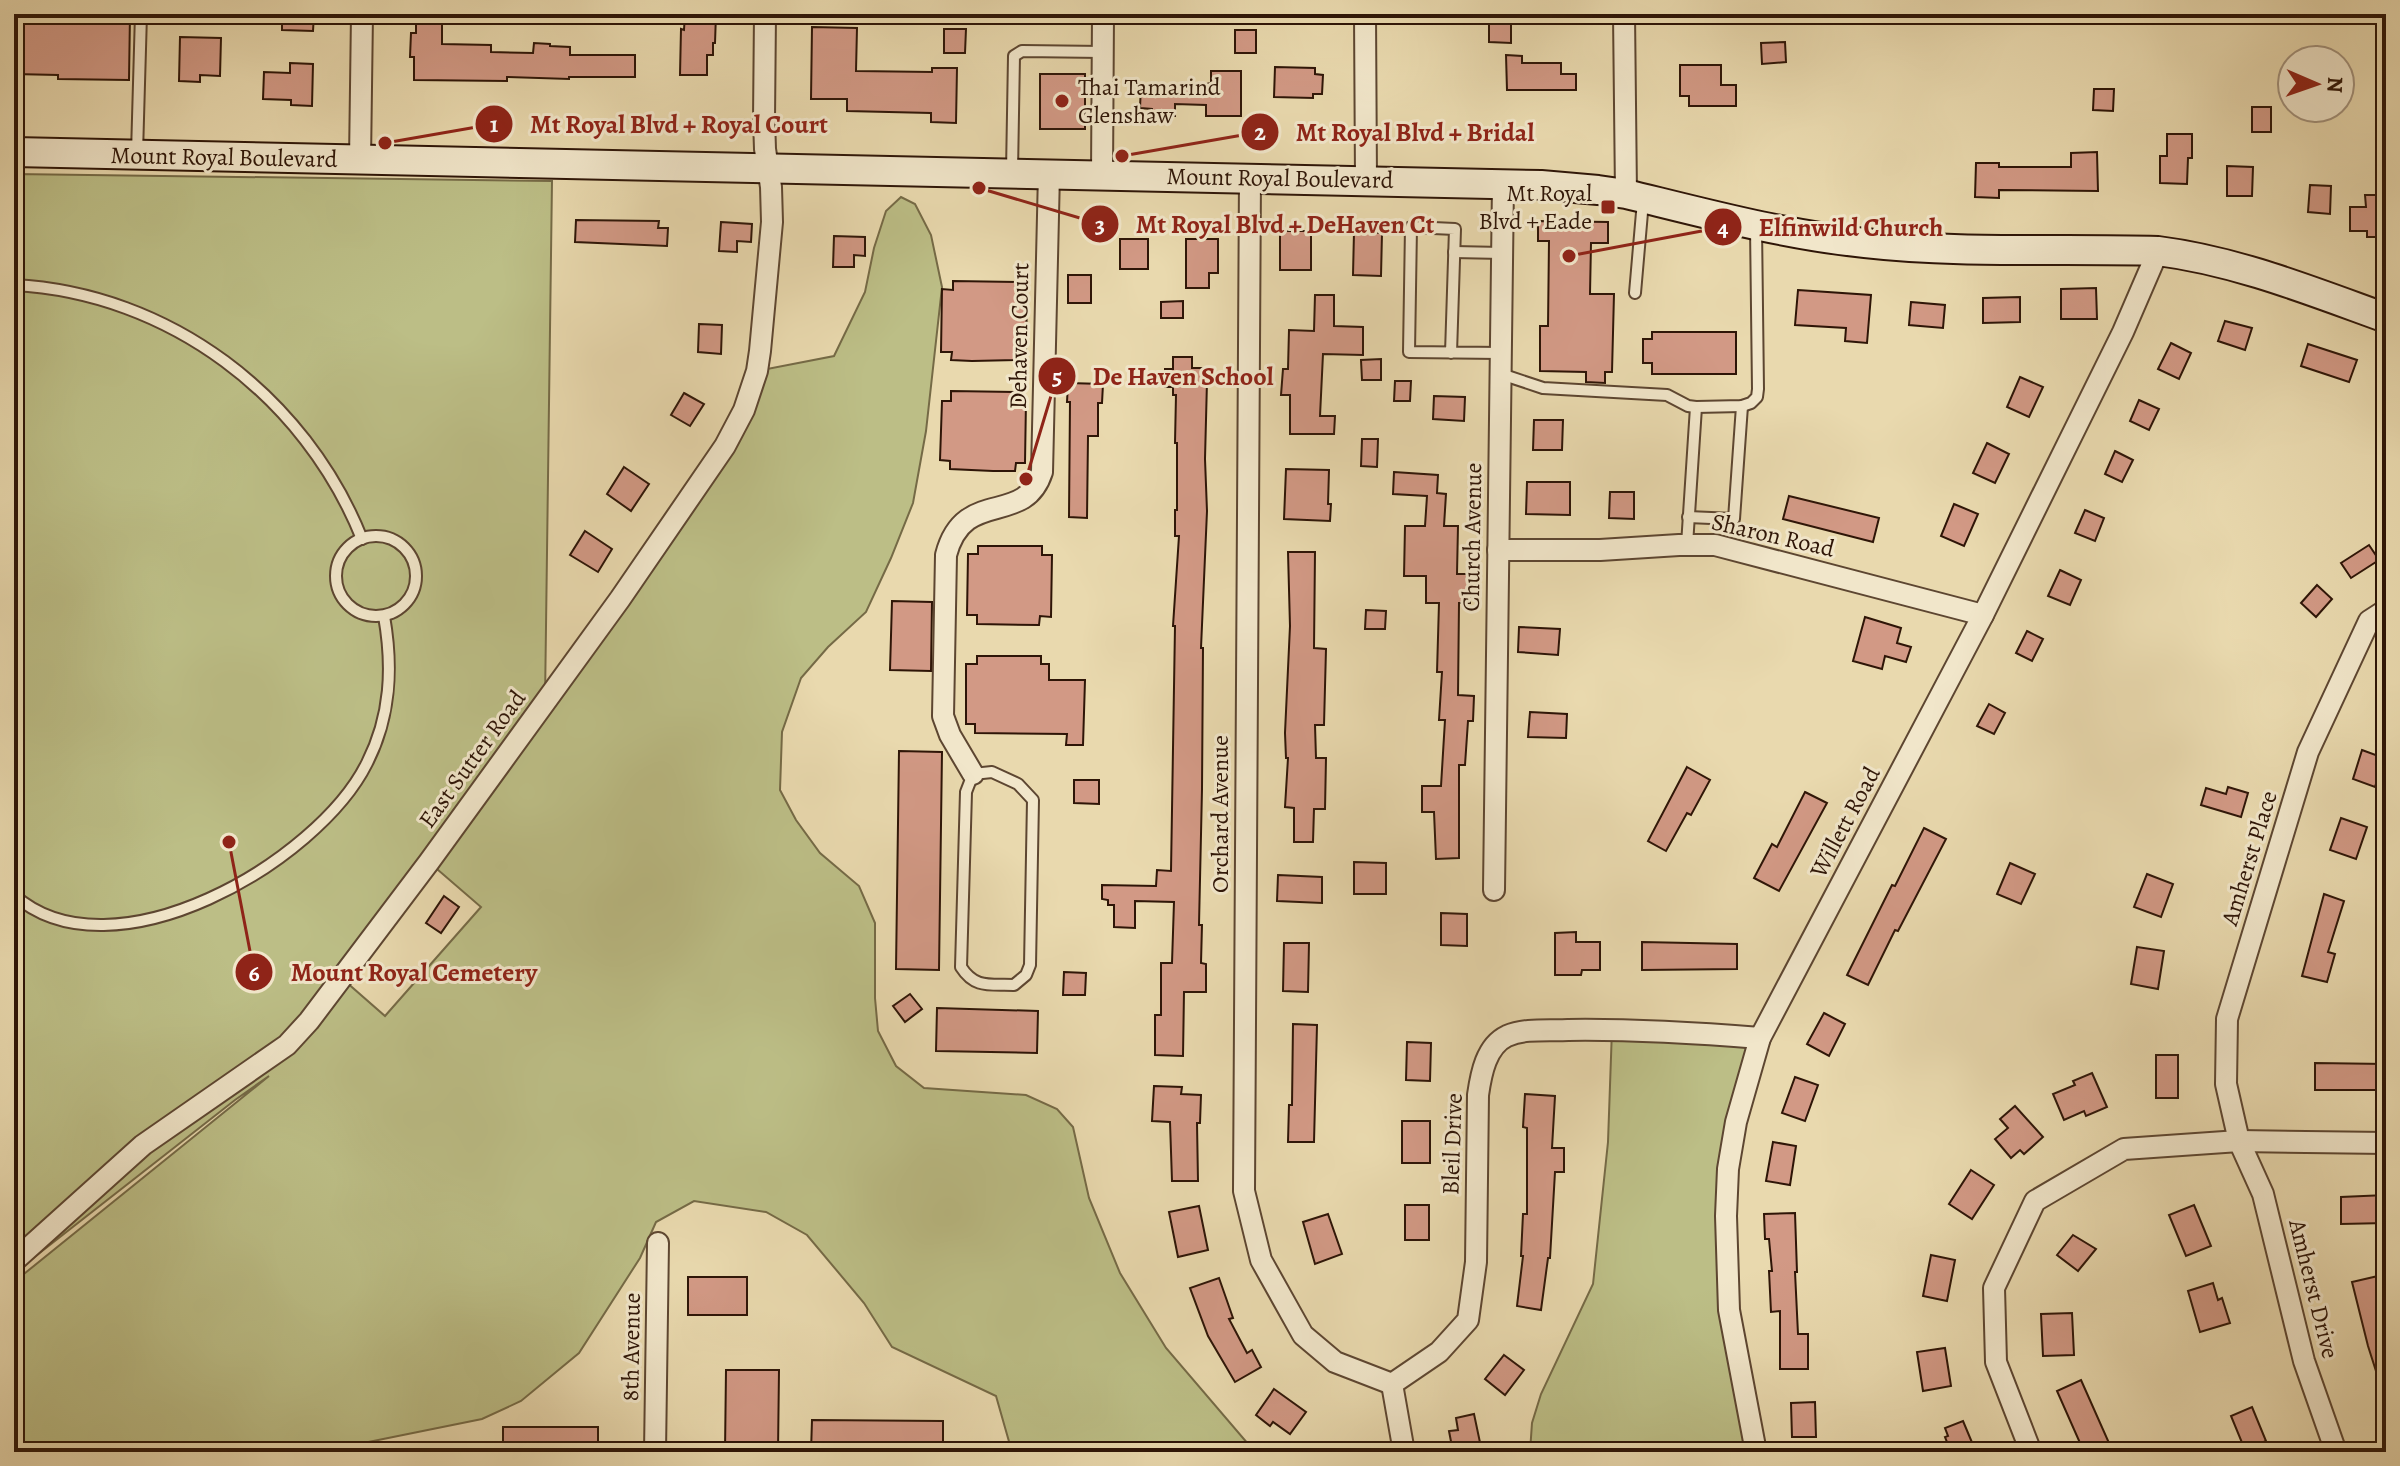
<svg xmlns="http://www.w3.org/2000/svg" width="2400" height="1466" font-family="Alegreya,serif">
<style>
.green{fill:#bcbe86;stroke:#756a46;stroke-width:2;fill-rule:evenodd}
.building{fill:#d29985;stroke:#2e1507;stroke-width:2}
.lines{fill:none;stroke-linecap:round;stroke-linejoin:round}
.service-casing{stroke:#5d4631;stroke-width:14}
.minor-casing{stroke:#5d4631;stroke-width:24}
.secondary-casing{stroke:#2e1507;stroke-width:32}
.service{stroke:#f1e6ca;stroke-width:10}
.minor{stroke:#f1e6ca;stroke-width:20}
.secondary{stroke:#f1e6ca;stroke-width:28}
.poi-dot{fill:#8f2418;stroke:#f1e6ca;stroke-width:3}
.labels{text-anchor:middle;dominant-baseline:central;stroke-width:6;stroke-linejoin:round;paint-order:stroke}
.poi-label{font-size:24px;fill:#2e1507;stroke:#f1e6ca;text-anchor:start}
.street-label{font-size:24px;fill:#2e1507;stroke:#f1e6ca}
.leader{fill:none;stroke:#8f2418;stroke-width:3}
.callout-dot{fill:#8f2418;stroke:#f1e6ca;stroke-width:3}
.mark-label{font-size:24px;text-anchor:middle;font-weight:bold;fill:#fff}
.callout-label{font-size:26px;text-anchor:middle;font-weight:bold;fill:#8f2418;stroke:#f1e6ca;stroke-width:6;stroke-linejoin:round;paint-order:stroke}
</style>
<rect width="100%" height="100%" fill="#e9d9ae"/>
<filter id="stains"><feTurbulence type="fractalNoise" baseFrequency=".0025" numOctaves="4"/><feColorMatrix values="0 0 0 0 .2 0 0 0 0 .09 0 0 0 0 .02 0 0 0 .5 -.17"/></filter>
<radialGradient id="worn" r=".72"><stop offset=".6" stop-color="#630" stop-opacity="0"/><stop offset="1" stop-color="#630" stop-opacity=".3"/></radialGradient>
<g class="green">
<path d="M14 174 552 181 545 701 664 536 757 371 834 356 865 292 874 248 886 211 901 197 915 204 931 235 942 287 926 431 913 503 891 558 866 612 828 647 801 678 782 732 780 790 796 820 820 853 859 886 875 923V998L878 1031 896 1066 924 1088 1026 1095 1057 1109 1073 1127 1089 1198 1120 1273 1166 1348 1255 1452H1012L996 1396 892 1347 864 1303 807 1235 766 1212 694 1201 656 1222 640 1258 579 1353 521 1401 482 1419 319 1452H14V1282L269 1076 235 1100 14 1273ZM430 863 481 907 385 1016 345 981Z"/>
<path d="M1612 1029 1760 1038 1726 1216 1756 1452H1530L1532 1423 1541 1394 1593 1284 1608 1142Z"/>
</g>
<g class="building">
<path d="M14 14H65L64 17H96V14H130L129 80 58 79V75L14 74Z"/>
<path d="M282 14H314L313 31 282 30Z"/>
<path d="M416 14H442V44L491 45V52L533 53 534 43 550 44V46L570 47V55H635V77H569V79L507 77V81L414 80V57H410L411 33H416Z"/>
<path d="M685 14H716L715 43H713V55H707V75H680L681 29 684 30Z"/>
<path d="M1489 20H1511V43L1489 42Z"/>
<path d="M812 27 857 28 856 71 932 72V68H957L956 123 931 122V113L847 111V99H811Z"/>
<path d="M944 29H966L965 53H944Z"/>
<rect x="1235" y="30" width="21" height="23"/>
<path d="M180 37 221 38 220 76 200 75V82L179 81Z"/>
<path d="M1785 42 1786 62 1762 64 1761 43Z"/>
<path d="M1506 55 1522 56V63H1561V74H1576V90H1507Z"/>
<path d="M290 63 313 64 312 106 291 105V100L263 99 264 72 290 73Z"/>
<path d="M1680 65H1721V85H1736V106H1689V96H1680Z"/>
<path d="M1275 67 1315 68V74L1323 75 1322 94H1313V98L1274 97Z"/>
<path d="M1211 71H1241V116H1206V105L1175 104V116H1159V113H1152V109L1140 108 1141 85 1206 88V84L1211 83Z"/>
<rect x="1040" y="74" width="45" height="55"/>
<path d="M2094 89H2114L2113 111 2093 110Z"/>
<rect x="2252" y="107" width="19" height="25"/>
<path d="M2167 134H2192V158H2188L2187 184 2160 183V156H2167Z"/>
<path d="M2097 152 2098 191 1999 190V198L1975 197 1976 163H1999V167H2071V153Z"/>
<path d="M2227 166 2253 167 2252 196H2227Z"/>
<path d="M2310 185 2331 186 2330 214 2308 212Z"/>
<path d="M2365 195H2386V237H2367V231H2350V207H2366Z"/>
<path d="M576 220 659 221 658 228H668L667 246 575 242Z"/>
<path d="M1538 221 1608 222V243H1591L1590 294H1614L1612 372H1605V383L1586 382V372L1540 371V326H1548L1549 241H1538Z"/>
<path d="M721 222 752 224 751 242 737 241V252L719 251Z"/>
<rect x="1280" y="231" width="31" height="39"/>
<path d="M1354 232 1382 233 1381 276 1353 275Z"/>
<path d="M834 236 865 237V256L854 255V267H833Z"/>
<rect x="1120" y="239" width="28" height="30"/>
<path d="M1186 239H1218V273H1209V288H1186Z"/>
<rect x="1068" y="275" width="23" height="28"/>
<path d="M953 281 1017 282V292H1027L1026 352H1016V360L972 361 951 360 952 352H941L942 289 953 290Z"/>
<path d="M2096 288 2097 319H2061V289Z"/>
<path d="M1798 290 1871 295 1867 343 1845 341 1846 328 1795 325Z"/>
<path d="M1315 295H1334V326L1363 327V355L1323 354 1320 416H1335L1334 434H1290V395H1281L1283 369H1288L1289 330 1314 331Z"/>
<path d="M2020 297V322L1983 323V298Z"/>
<path d="M1183 301V318H1161V302Z"/>
<path d="M1911 302 1945 305 1943 328 1909 325Z"/>
<path d="M2225 321 2252 328 2245 350 2218 341Z"/>
<path d="M699 324 722 325 721 354 698 352Z"/>
<path d="M1652 332H1736V374H1652V363H1643V339H1652Z"/>
<path d="M2171 343 2191 353 2179 379 2158 369Z"/>
<path d="M2308 344 2357 360 2349 382 2301 366Z"/>
<path d="M1173 357H1192V368H1205V381H1207L1205 459 1207 511 1201 648H1203L1202 789 1199 925H1202L1201 963 1206 964V992H1184L1183 1056 1155 1055V1015H1161V963H1172L1174 902 1135 901V928L1114 927V905H1108V900L1102 899V885L1156 886 1157 870 1171 871 1175 626H1173L1179 536H1175V510H1177V443H1175L1176 395H1173V387H1165V369H1173Z"/>
<path d="M1381 359V380H1362L1361 360Z"/>
<path d="M2020 377 2043 387 2029 417 2007 407Z"/>
<path d="M1395 381H1411L1410 401H1394Z"/>
<path d="M1068 383 1103 384 1102 403H1098V436H1088L1087 518 1069 517 1070 402H1067Z"/>
<path d="M951 391 1015 392V400H1026L1025 463H1016L1015 471H993L950 469V461L940 460 942 401H951Z"/>
<path d="M684 393 704 404 690 426 671 415Z"/>
<path d="M1434 396 1465 397 1464 421 1433 419Z"/>
<path d="M2139 400 2159 409 2149 430 2130 421Z"/>
<path d="M1534 420H1563L1562 450H1533Z"/>
<path d="M1362 439H1378L1377 467 1361 466Z"/>
<path d="M1987 443 2009 454 1995 483 1973 473Z"/>
<path d="M2115 451 2133 460 2122 482 2105 474Z"/>
<path d="M624 467 649 484 631 511 607 494Z"/>
<path d="M1286 469 1329 470 1328 504H1331L1330 521 1284 519Z"/>
<path d="M1394 472 1438 475 1437 493 1446 494 1444 526H1458L1457 574H1470V603H1459L1458 695 1474 696 1473 721H1468L1465 765H1459V858L1436 859 1434 812H1422V786H1441L1445 720H1439L1442 672H1437L1439 603H1426V576H1404L1405 526H1425L1427 496 1393 494Z"/>
<path d="M1527 482H1570V515L1526 514Z"/>
<path d="M1610 492H1634V519L1609 518Z"/>
<path d="M1789 496 1879 518 1873 542 1783 519Z"/>
<path d="M1954 504 1978 514 1964 546 1941 536Z"/>
<path d="M2085 510 2104 518 2095 541 2075 533Z"/>
<path d="M585 531 612 549 598 572 570 555Z"/>
<path d="M2369 545 2379 560 2351 578 2341 563Z"/>
<path d="M978 546H1042V555H1052L1051 617 1040 616 1039 625 977 624V615H967L968 554H978Z"/>
<path d="M1288 552H1315L1314 648 1326 649 1324 725H1315L1316 758H1326L1325 809H1314L1313 842H1294V808L1285 807 1288 758H1286L1285 733 1290 626Z"/>
<path d="M2060 570 2081 580 2070 605 2048 596Z"/>
<path d="M2317 585 2332 599 2316 617 2301 603Z"/>
<path d="M892 601 932 602 931 671 890 670Z"/>
<path d="M1366 610 1386 611 1385 629H1365Z"/>
<path d="M1865 617 1901 628 1897 643 1911 647 1906 662 1885 656 1882 669 1853 661Z"/>
<path d="M1519 627 1560 629 1558 655 1518 652Z"/>
<path d="M2027 631 2043 639 2032 661 2016 653Z"/>
<path d="M977 656H1041V664H1049V680H1085L1083 745H1066L1067 734 975 733V724H966V664H977Z"/>
<path d="M1989 704 2005 713 1994 734 1977 726Z"/>
<path d="M1530 712 1567 714 1566 738 1528 737Z"/>
<path d="M2362 750 2384 758 2375 787 2353 779Z"/>
<path d="M899 751 942 752 939 970 896 969Z"/>
<path d="M1687 767 1710 780 1691 815 1687 813 1666 851 1648 841Z"/>
<path d="M1074 780H1099V804L1074 803Z"/>
<path d="M2228 787 2248 793 2241 817 2201 805 2206 788 2226 794Z"/>
<path d="M1805 792 1827 803 1779 891 1754 878 1772 844 1777 847Z"/>
<path d="M2341 818 2367 827 2356 859 2330 850Z"/>
<path d="M1924 828 1946 839 1898 931 1895 930 1868 985 1847 975 1892 885 1895 886Z"/>
<path d="M1354 862 1386 863V894H1354Z"/>
<path d="M2010 863 2035 874 2021 904 1997 894Z"/>
<path d="M2147 874 2173 884 2161 917 2134 907Z"/>
<path d="M1278 875 1322 877V903L1277 901Z"/>
<path d="M2324 894 2344 901 2328 952 2335 954 2327 982 2302 976Z"/>
<path d="M444 896 459 907 441 933 426 923Z"/>
<path d="M1441 913 1467 914V946L1441 945Z"/>
<path d="M1576 932V942H1600V970H1582L1581 975H1555V933Z"/>
<path d="M1642 942 1737 944V969L1642 970Z"/>
<path d="M1284 943H1309L1308 992 1283 991Z"/>
<path d="M2137 947 2164 951 2158 989 2131 984Z"/>
<path d="M1064 972 1086 973 1085 995H1063Z"/>
<path d="M910 994 922 1009 905 1022 893 1006Z"/>
<path d="M937 1008 1038 1011 1037 1053 936 1051Z"/>
<path d="M1824 1013 1845 1024 1829 1056 1807 1044Z"/>
<path d="M1293 1024 1317 1025 1314 1142H1288L1289 1105H1292Z"/>
<path d="M1407 1042 1431 1043 1430 1081 1406 1080Z"/>
<rect x="2156" y="1055" width="22" height="43"/>
<path d="M2315 1063 2386 1064V1090H2315Z"/>
<path d="M2092 1073 2107 1107 2086 1116 2084 1111 2064 1120 2053 1094 2075 1085 2073 1081Z"/>
<path d="M1795 1077 1818 1085 1805 1121 1782 1113Z"/>
<path d="M1154 1086 1182 1087 1181 1094 1201 1095 1200 1123H1197L1198 1181H1172L1170 1122 1152 1121Z"/>
<path d="M1525 1094 1555 1096 1552 1148H1564V1172H1555L1550 1258H1548L1541 1310 1517 1306 1523 1256H1521L1523 1214H1527V1128L1523 1127Z"/>
<path d="M2015 1106 2043 1137 2024 1154 2020 1150 2011 1158 1995 1139 2008 1128 2000 1119Z"/>
<rect x="1402" y="1121" width="28" height="42"/>
<path d="M1773 1142 1796 1146 1790 1185 1766 1181Z"/>
<path d="M1971 1170 1994 1185 1972 1219 1949 1204Z"/>
<path d="M2386 1195V1223L2341 1224V1197Z"/>
<rect x="1405" y="1205" width="24" height="35"/>
<path d="M2194 1205 2211 1246 2186 1256 2169 1215Z"/>
<path d="M1199 1206 1208 1250 1178 1257 1169 1212Z"/>
<path d="M1795 1213 1797 1272H1795L1798 1334H1808V1369H1780V1311L1771 1312 1769 1271H1772L1769 1239H1765L1764 1214Z"/>
<path d="M1328 1214 1342 1254 1315 1264 1303 1222Z"/>
<path d="M2073 1235 2096 1249 2078 1271 2057 1255Z"/>
<path d="M1931 1255 1955 1260 1947 1301 1923 1296Z"/>
<path d="M2378 1276 2386 1306V1392L2383 1393 2368 1346 2352 1282Z"/>
<rect x="688" y="1277" width="59" height="38"/>
<path d="M1219 1278 1233 1318 1229 1319 1247 1353 1252 1350 1261 1367 1235 1382 1208 1336 1190 1288Z"/>
<path d="M2213 1283 2218 1300 2222 1298 2230 1323 2200 1332 2188 1291Z"/>
<path d="M2072 1313 2074 1355 2043 1356 2041 1314Z"/>
<path d="M1945 1348 1951 1386 1923 1391 1917 1352Z"/>
<path d="M1504 1355 1524 1370 1505 1395 1485 1379Z"/>
<path d="M726 1370H779L778 1452H725Z"/>
<path d="M2081 1380 2113 1452H2084L2057 1391Z"/>
<path d="M1274 1389 1306 1412 1290 1434 1273 1422 1270 1426 1256 1415Z"/>
<path d="M1815 1402 1816 1437H1792L1791 1403Z"/>
<path d="M2252 1407 2266 1441 2245 1450 2231 1416Z"/>
<path d="M1474 1414 1482 1452H1453L1449 1431 1458 1430 1456 1418Z"/>
<path d="M812 1420 943 1421V1452H811Z"/>
<path d="M1963 1421 1976 1452H1951L1945 1437 1948 1436 1945 1428Z"/>
<rect x="503" y="1427" width="95" height="25"/>
</g>
<g class="lines">
<defs>
<g id="service">
<path d="M137 153 141 14"/>
<path d="M1012 171 1014 56 1022 51 1103 52"/>
<path d="M1454 252 1502 253"/>
<path d="M14 285C169 293 305 396 362 539"/>
<path d="M1635 293 1643 201"/>
<path d="M1451 353 1455 229 1411 227 1409 352 1501 353"/>
<path d="M1501 374 1543 388 1667 395 1688 406 1696 407 1742 406 1751 403 1757 397 1758 389 1756 227"/>
<path d="M1688 517 1734 519 1742 406"/>
<circle cx="376" cy="576" r="40"/>
<path d="M1687 545 1696 407"/>
<path d="M992 772 1018 784 1033 800 1030 965 1026 975 1014 985C990 984 975 989 961 967L966 792 973 774Z"/>
<path d="M14 895C112 982 318 862 367 763 391 716 393 667 384 616"/>
</g>
<g id="minor">
<path d="M1365 14 1366 180"/>
<path d="M1624 14 1626 194"/>
<path d="M360 160 362 14"/>
<path d="M1102 175 1103 14"/>
<path d="M1250 177 1244 1191 1261 1260 1303 1335 1335 1362 1392 1384"/>
<path d="M1498 550H1600L1679 545H1715L1983 615"/>
<path d="M973 774 950 735 943 716 946 555C964 486 1024 528 1042 472L1049 173"/>
<path d="M1494 890 1503 184"/>
<path d="M14 1261 143 1145 287 1045 309 1021 429 862 620 599 725 446 744 410 757 371 760 351 772 222 771 187 765 149 764 119 765 14"/>
<path d="M1392 1384 1439 1352 1468 1320 1476 1262 1478 1095C1481 1074 1486 1046 1507 1036 1525 1028 1549 1031 1568 1030 1633 1029 1696 1033 1760 1038"/>
<path d="M1392 1384 1404 1452"/>
<path d="M655 1452 658 1243"/>
<path d="M1756 1452 1729 1310 1726 1216 1728 1169 1736 1122 1760 1038 1983 615 2123 332 2158 251"/>
<path d="M2031 1452 1996 1362 1994 1288 2035 1201 2124 1149 2239 1141 2386 1143"/>
<path d="M2336 1452 2304 1361 2263 1194 2239 1141 2226 1084 2227 1019 2308 752 2369 621 2386 610"/>
</g>
<path id="secondary" d="M14 152 1541 185 1598 190 1626 194C1704 213 1785 235 1865 243 1962 254 2060 248 2158 251 2237 261 2311 291 2386 318"/>
</defs>
<use href="#service" class="service-casing"/>
<use href="#minor" class="minor-casing"/>
<use href="#secondary" class="secondary-casing"/>
<use href="#service" class="service"/>
<use href="#minor" class="minor"/>
<use href="#secondary" class="secondary"/>
</g>
<g class="poi-dot">
<circle cx="1062" cy="101" r="8"/>
<rect x="1600" y="199" width="16" height="16" rx="4"/>
</g>
<g class="labels">
<g class="poi-label">
<text x="1078" y="87">Thai Tamarind<tspan x="1078" dy="28">Glenshaw</tspan></text>
<text x="1592" y="193" text-anchor="end">Mt Royal<tspan x="1592" dy="28">Blvd + Eade</tspan></text>
</g>
<g class="street-label">
<text transform="translate(224 157) rotate(1)">Mount Royal Boulevard</text>
<text transform="translate(1280 178) rotate(1)">Mount Royal Boulevard</text>
<text transform="translate(1019 336) rotate(-89)">Dehaven Court</text>
<text transform="translate(1773 535) rotate(13)">Sharon Road</text>
<text transform="translate(1472 537) rotate(-89)">Church Avenue</text>
<text transform="translate(472 759) rotate(-54)">East Sutter Road</text>
<text transform="translate(1220 814) rotate(-90)">Orchard Avenue</text>
<text transform="translate(1845 822) rotate(-62)">Willett Road</text>
<text transform="translate(2249 858) rotate(-73)">Amherst Place</text>
<text transform="translate(1452 1144) rotate(-88)">Bleil Drive</text>
<text transform="translate(2314 1289) rotate(76)">Amherst Drive</text>
<text transform="translate(631 1347) rotate(-89)">8th Avenue</text>
</g>
</g>
<path class="leader" d="M385 143L494 124M1122 156L1260 132M979 188L1100 224M1569 256L1723 227M1026 479L1057 376M229 842L254 972"/>
<g class="callout-dot">
<circle cx="385" cy="143" r="8"/>
<circle cx="1122" cy="156" r="8"/>
<circle cx="979" cy="188" r="8"/>
<circle cx="1569" cy="256" r="8"/>
<circle cx="1026" cy="479" r="8"/>
<circle cx="229" cy="842" r="8"/>
<circle cx="494" cy="124" r="20"/>
<circle cx="1260" cy="132" r="20"/>
<circle cx="1100" cy="224" r="20"/>
<circle cx="1723" cy="227" r="20"/>
<circle cx="1057" cy="376" r="20"/>
<circle cx="254" cy="972" r="20"/>
</g>
<g class="mark-label">
<text x="494" y="132">1</text>
<text x="1260" y="140">2</text>
<text x="1100" y="233">3</text>
<text x="1723" y="236">4</text>
<text x="1057" y="384">5</text>
<text x="254" y="981">6</text>
</g>
<g class="callout-label">
<text x="679" y="133">Mt Royal Blvd + Royal Court</text>
<text x="1415" y="141">Mt Royal Blvd + Bridal</text>
<text x="1285" y="233">Mt Royal Blvd + DeHaven Ct</text>
<text x="1851" y="236">Elfinwild Church</text>
<text x="1183" y="385">De Haven School</text>
<text x="414" y="981">Mount Royal Cemetery</text>
</g>
<rect width="2400" height="1466" fill="none" stroke="#e9d9ae" stroke-width="48"/>
<rect x="16" y="16" width="2368" height="1434" fill="none" stroke="#2e1507" stroke-width="4"/>
<rect x="24" y="24" width="2352" height="1418" fill="none" stroke="#2e1507" stroke-width="2"/>
<g transform="translate(2316 84) rotate(92)"><circle r="38" fill="#f1e6ca" stroke="#a3927c" stroke-width="2"/>
<path d="M0-6L14 30L0 20L-14 30Z" fill="#8f2418"/>
<text y="-12" font-size="22" font-weight="bold" text-anchor="middle" fill="#2e1507">N</text>
</g>
<rect width="100%" height="100%" filter="url(#stains)"/>
<rect width="100%" height="100%" fill="url(#worn)"/>
</svg>
